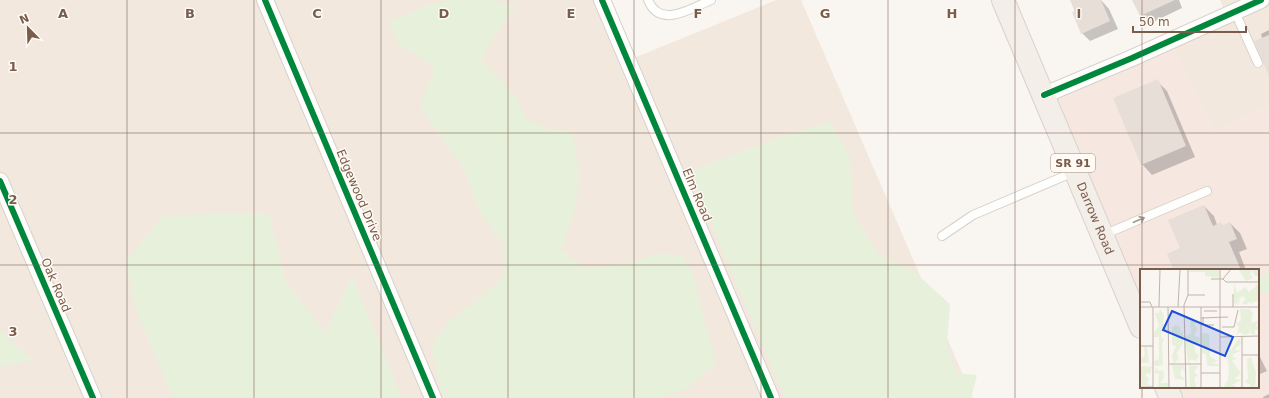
<svg xmlns="http://www.w3.org/2000/svg" width="1269" height="398" font-family="'DejaVu Sans',sans-serif">
<style>
.residential{fill:#f2e8de}
.commercial{fill:#f6e8e1}
.green{fill:#e7f0db}
.shadow{fill:#0003}
.building{fill:#e6ded7}
.lines{fill:none;stroke-linecap:round;stroke-linejoin:round}
.service-casing{stroke:#d7d1cb;stroke-width:10}
.minor-casing{stroke:#d7d1cb;stroke-width:18}
.primary-casing{stroke:#dad1cc;stroke-width:24}
.service{stroke:#fefefd;stroke-width:8}
.minor{stroke:#fefefd;stroke-width:16}
.primary{stroke:#f3eee8;stroke-width:22}
.cycleway-casing{stroke:#fffaf3;stroke-width:8}
.cycleway{stroke:#00873e;stroke-width:6}
.oneway{stroke:#a8958b}
.grid{fill:none;stroke:#7a5c4d;stroke-width:1;stroke-opacity:0.55}
.labels{text-anchor:middle;dominant-baseline:central;stroke-width:3;stroke-linejoin:round;paint-order:stroke}
.shield{fill:#fffaf3;stroke:#a28b7f;stroke-width:1}
.shield-label{font-size:11px;font-weight:bold;fill:#7a5c4d}
.street-label{font-size:12px;fill:#7a5c4d;stroke:#fffaf3}
.inset-road{fill:none;stroke:#c2b3aa;stroke-width:1}
.view{fill:#1d4ed8;fill-opacity:0.15;stroke:#1d4ed8;stroke-width:2}
.inset-edge{fill:none;stroke:#7a5c4d;stroke-width:2}
.grid-label{font-size:13px;text-anchor:middle;font-weight:bold;fill:#7a5c4d;stroke:#fffaf3;stroke-width:3;stroke-linejoin:round;paint-order:stroke}
</style>
<rect width="100%" height="100%" fill="#f9f5f0"/>
<g class="residential">
<path d="M0 0H602L629 60 776 0H801L973 398H0Z"/>
<path d="M1220 0H1269V106L1214 130 1171 41 1226 15Z"/>
</g>
<path class="commercial" d="M1171 41 1214 130 1269 106V398H1171L1166 387H1258V270H1141V327L1037 96Z"/>
<g class="green">
<path d="M451 0H494L515 8 496 34 481 59 516 97 527 120 548 129 572 131 580 173 575 209 561 250 584 268 627 263 663 253 683 256 693 274 716 364 687 389 658 398H444L441 391 431 347 450 320 474 303 503 277V243L478 211 466 173 420 107 435 67 396 42 389 22 428 5Z"/>
<path d="M830 122 850 157 853 212 878 254 912 270 950 304 947 345 956 373 977 375 971 398H785L689 171 791 133Z"/>
<path d="M269 213 285 280 325 333 352 276 402 398H173L135 307 126 262 163 215Z"/>
<path d="M1269 272V293H1258V277Z"/>
<path d="M0 330 33 360 0 366Z"/>
</g>
<g class="shadow">
<path d="M1071 0H1101L1109 9 1118 29 1090 41 1082 33Z"/>
<path d="M1133 0H1179L1182 8 1149 24 1141 16Z"/>
<path d="M1269 30V69L1261 34Z"/>
<path d="M1157 81 1167 91 1195 157 1152 175 1142 164 1114 99Z"/>
<path d="M1204 206 1214 216 1217 225 1220 223 1223 226 1230 223 1240 233 1247 249 1239 252 1246 270H1175L1181 249Z"/>
<path d="M1258 353 1267 371 1258 375Z"/>
<path d="M1269 394V398H1263V397Z"/>
</g>
<g class="building">
<path d="M1070 0H1101L1110 21 1081 34 1072 12 1075 11Z"/>
<path d="M1132 0H1175L1140 16Z"/>
<path d="M1269 35V76L1254 41Z"/>
<path d="M1158 79 1186 146 1141 165 1113 98Z"/>
<path d="M1204 205 1213 226 1221 222 1222 226 1230 222 1237 239 1229 242 1241 270H1174L1167 254 1180 248 1168 220Z"/>
</g>
<g class="lines">
<defs>
<g id="service">
<path d="M648 0C660 29 690 9 711 0"/>
<path d="M1235 12 1258 63"/>
<path d="M1103 235 1207 191"/>
<path d="M942 236 973 215 1074 172"/>
</g>
<g id="minor">
<path d="M265 0 433 398"/>
<path d="M602 0 771 398"/>
<path d="M1044 95 1132 58 1261 0"/>
<path d="M0 181 93 398"/>
</g>
<g id="primary">
<path id="s1" d="M1003 0 1141 327"/>
<path d="M1166 387 1171 398"/>
</g>
</defs>
<use href="#service" class="service-casing"/>
<use href="#minor" class="minor-casing"/>
<use href="#primary" class="primary-casing"/>
<use href="#service" class="service"/>
<use href="#minor" class="minor"/>
<use href="#primary" class="primary"/>
<defs>
<g id="cycleway">
<path d="M265 0 433 398"/>
<path d="M602 0 771 398"/>
<path d="M1044 95 1132 58 1261 0"/>
<path d="M0 181 93 398"/>
</g>
</defs>
<use href="#cycleway" class="cycleway-casing"/>
<use href="#cycleway" class="cycleway"/>
</g>
<defs><path id="oneway-shaft" d="M-6 0H5M1.5-3L5.5 0L1.5 3" fill="none" stroke-width="1.6" stroke-linecap="round" stroke-linejoin="round"/></defs>
<use class="oneway" href="#oneway-shaft" transform="translate(1139 220) rotate(-23)"/>
<path class="grid" d="M127 0V398M254 0V398M381 0V398M508 0V398M634 0V398M761 0V398M888 0V398M1015 0V398M1142 0V270M0 133H1269M0 265H1269M1142 387V398"/>
<g class="labels">
<rect class="shield" x="1051" y="154" width="44" height="18" rx="3"/>
<g class="shield-label">
<text x="1073" y="163">SR 91</text>
</g>
<g class="street-label">
<text transform="translate(359 195) rotate(67)">Edgewood Drive</text>
<text transform="translate(697 195) rotate(67)">Elm Road</text>
<text stroke="none"><textPath href="#s1" startOffset="237">Darrow Road</textPath></text>
<text transform="translate(56 285) rotate(67)">Oak Road</text>
</g>
</g>
<g transform="translate(1140 269)">
<rect width="119" height="119" fill="#f9f5f0"/>
<path d="M49 0H79V9L65 7V3H49ZM98 0H119V7H115L112 1 110 5 113 9 106 12ZM115 14 119 18V31L112 34 115 36 109 33 106 36 102 34 106 30 102 27 99 30 100 36 98 32 97 36 94 34V15L97 24 105 18 109 23 116 17ZM20 40 24 46 23 54 26 60 22 59 21 68 24 70 22 75 23 96 17 97 14 96V92L19 90V68H14V63L19 57 15 44H19ZM100 40H110L113 45 111 54 119 52 116 56 119 60 115 61V66L111 65V57L110 64 105 66 100 63 97 66 99 58 96 54 101 52ZM50 51 57 53 54 55 57 60 54 66 60 69 59 74 54 76 56 84 59 86 56 92 50 90 48 95 45 68 51 64ZM35 56 40 58 41 64 43 62V74L37 84 39 89 34 95 32 87 36 77 32 76V59ZM62 64 69 65 70 88 78 92 71 94 78 95 79 97H67L66 85 62 84ZM98 70H100L101 75 94 80 101 82 93 85V88L97 89 92 92 101 104 94 110 101 111 92 116 98 119H83L88 111 89 98 87 87 90 83 87 82 91 81ZM7 77 9 94H1V90L5 87 4 78ZM111 88 116 104 115 119H109L111 116 105 113 108 110 107 90ZM32 96H44L45 105 42 98 40 105 45 111 35 110ZM49 96 58 97 54 103 58 107 54 108 56 119H50ZM6 97 12 98 10 105 7 104 5 107 9 109 7 115 12 117 2 116 0 98ZM16 99 18 102 23 101 24 109 20 114H28V119H18L19 105 14 104Z" fill="#e7f0db"/>
<path class="inset-road" d="M80 0V119M71 10H83L91 0M83 10 86 13H119M93 25V38M0 26V8M48 26H65M0 33H10L12 38M0 38H119M13 38V119M19 38 20 0M28 38 29 119M38 38 40 0M64 42H77M63 48V56H74M61 49 88 48M82 58H94L98 41M80 68 119 67M102 68V119M0 77H13M102 86H119M29 95H61M61 104H80M0 118H13M46 119 44 36 48 26V0M61 119V38"/>
<path class="view" d="M32 42 93 68 85 87 23 61Z"/>
<rect width="119" height="119" class="inset-edge"/>
</g>
<g class="grid-label">
<text x="63" y="18">A</text>
<text x="190" y="18">B</text>
<text x="317" y="18">C</text>
<text x="444" y="18">D</text>
<text x="571" y="18">E</text>
<text x="698" y="18">F</text>
<text x="825" y="18">G</text>
<text x="952" y="18">H</text>
<text x="1079" y="18">I</text>
<text x="13" y="71">1</text>
<text x="13" y="204">2</text>
<text x="13" y="336">3</text>
</g>
<g transform="translate(28 28) rotate(337)" stroke="#fffaf3" stroke-width="3" paint-order="stroke">
<path d="M0-3L7 15L0 10L-7 15Z" fill="#7a5c4d"/>
<text y="-6" font-size="11" font-weight="bold" text-anchor="middle" fill="#7a5c4d">N</text>
</g>
<path d="M1133 26v6h113v-6" fill="none" stroke="#7a5c4d" stroke-width="2"/>
<text x="1139" y="26" font-size="12" fill="#7a5c4d" stroke="#fffaf3" stroke-width="3" paint-order="stroke">50 m</text>
</svg>
